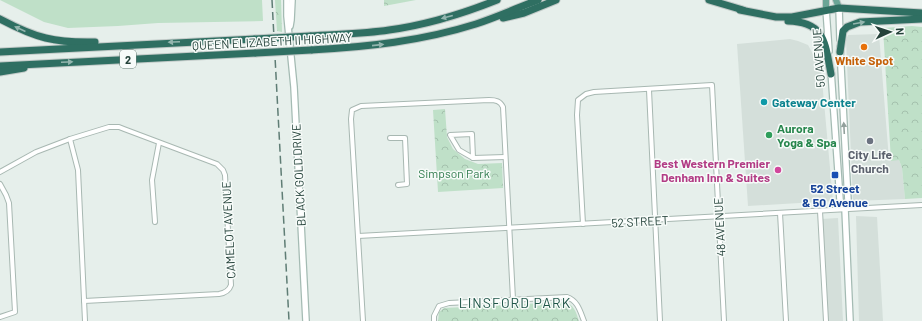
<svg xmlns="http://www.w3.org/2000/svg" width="922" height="321" font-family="Barlow,sans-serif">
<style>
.built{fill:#d4dfda}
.grass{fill:#bfe0c8}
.park{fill:url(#park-crowns)}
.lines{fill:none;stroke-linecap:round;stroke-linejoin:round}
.street-casing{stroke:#a8b8b2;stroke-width:6}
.secondary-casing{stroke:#a4bbb3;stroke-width:8}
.primary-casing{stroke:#c2cac8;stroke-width:8}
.highway-casing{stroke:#c2cac8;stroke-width:9}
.street{stroke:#fff;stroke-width:4}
.secondary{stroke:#fff;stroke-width:5.5}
.primary{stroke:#6aa596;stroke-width:6}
.highway{stroke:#2f6f62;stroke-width:7}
.rail{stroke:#5f7d75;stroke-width:1.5;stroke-dasharray:8 4;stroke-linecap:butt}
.highway-bridge-casing{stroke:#c2cac8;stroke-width:9;stroke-linecap:butt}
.highway-bridge{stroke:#2f6f62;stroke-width:7}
.oneway{fill:#93b5ae}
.oneway2{fill:#92a09c}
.food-dot{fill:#e8710a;stroke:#f7fbf9;stroke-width:1.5}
.culture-dot{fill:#0f9aa8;stroke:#f7fbf9;stroke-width:1.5}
.leisure-dot{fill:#2e9e5b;stroke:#f7fbf9;stroke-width:1.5}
.worship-dot{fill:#6b7280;stroke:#f7fbf9;stroke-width:1.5}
.hotel-dot{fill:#d1479c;stroke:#f7fbf9;stroke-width:1.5}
.transit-dot{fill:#1a4fb4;stroke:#f7fbf9;stroke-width:1.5}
.labels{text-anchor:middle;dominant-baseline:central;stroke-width:3;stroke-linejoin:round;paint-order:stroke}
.shield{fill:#f7fbf9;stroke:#637a73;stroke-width:1}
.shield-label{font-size:11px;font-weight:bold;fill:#24423a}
.street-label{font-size:12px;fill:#24423a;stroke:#f7fbf9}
.food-label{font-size:12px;font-weight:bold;fill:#c56008;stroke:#f7fbf9}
.culture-label{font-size:12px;font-weight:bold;fill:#0d838f;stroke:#f7fbf9;text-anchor:start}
.leisure-label{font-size:12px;font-weight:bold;fill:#27864d;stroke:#f7fbf9;text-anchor:start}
.worship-label{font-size:12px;font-weight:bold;fill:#5b616d;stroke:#f7fbf9}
.hotel-label{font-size:12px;font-weight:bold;fill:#b23c85;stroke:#f7fbf9;text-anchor:end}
.park-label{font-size:12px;fill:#2d7a4b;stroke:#f7fbf9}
.transit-label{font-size:12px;font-weight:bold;fill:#164399;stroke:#f7fbf9}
.quarter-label{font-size:14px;letter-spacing:1px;fill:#1f5548;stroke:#f7fbf9}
</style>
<defs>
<pattern id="park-crowns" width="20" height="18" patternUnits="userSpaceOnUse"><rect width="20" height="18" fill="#bfe0c8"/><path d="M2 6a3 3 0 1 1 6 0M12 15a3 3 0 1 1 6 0" fill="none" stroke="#a4c1ad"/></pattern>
</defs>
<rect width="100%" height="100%" fill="#e6efeb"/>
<g class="built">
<path d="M879 34 889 160H899L902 168 905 199 853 201 846 40 848 35Z"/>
<path d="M790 39 798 41 808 45 821 69 833 201 748 206 737 44Z"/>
<path d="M856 216 877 217 883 321H859Z"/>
<path d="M838 218 843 321H827L821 219Z"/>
</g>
<path class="grass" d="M0 0H262L263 21 158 23 118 26 68 28 44 22Z"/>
<g class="park">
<path d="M275 0H281L282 32 277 31Z"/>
<path d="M384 0H416L384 6Z"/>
<path d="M912 26 922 27V198L905 199 902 168 899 160 891 161 883 28Z"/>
<path d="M445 109 447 137 453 149 465 159 478 164 502 163 503 188 438 192 433 110Z"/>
<path d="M564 302C574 304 576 312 579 321H438L439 312 444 308Z"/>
</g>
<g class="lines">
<defs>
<g id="street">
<path d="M649 90 660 321"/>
<path d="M472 134 473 158 459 150 450 135Z"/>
<path d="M390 138H405L407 184 398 185"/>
<path d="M70 139 78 170 85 321"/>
<path d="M473 158 505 157"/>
<path d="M0 172 36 152 70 139 109 127H119L124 129 217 164 223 170 225 175 231 285C229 291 225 293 219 294L84 301"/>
<path d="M0 184 6 195 9 203 15 312 0 317"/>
<path d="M820 211 826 321"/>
<path d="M780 213 786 321"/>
<path d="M155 222 152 180 159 143"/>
<path d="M583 224 577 115 578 100 586 94 594 92 712 85 724 321"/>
<path d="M358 236 922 205"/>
<path d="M363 321 351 119 352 110 361 106 489 100C496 100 500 101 503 107L513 299"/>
<path d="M434 321V316L439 306 449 303 567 297C578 301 580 311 584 321"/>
</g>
<g id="secondary">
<path d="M287 0V16L294 87 306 321"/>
<path d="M839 8 840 39"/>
<path d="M826 9 829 51"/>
<path d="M290 26 291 20 292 0"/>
<path d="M840 48 848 201 845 209 850 321"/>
<path d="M831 71 840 200 845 209"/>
</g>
<g id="primary">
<path d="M836 0 839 8"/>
<path d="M826 9V0"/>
</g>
<g id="highway">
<path d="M709 0 743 10"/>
<path d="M740 10 776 17H792L839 8 922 13"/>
<path d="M503 18 524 13 556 0"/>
<path d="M0 19C36 38 54 43 95 42"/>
<path d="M788 21C826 22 825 44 831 74"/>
<path d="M310 36C336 34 363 34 389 30 426 25 462 14 497 0"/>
<path d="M311 50C367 47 422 41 476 24 497 17 517 8 538 0"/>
<path d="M0 52 255 39"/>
<path d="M840 52 843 31 847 27 860 22 922 19"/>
<path d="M0 66 256 53"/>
<path d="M0 72 24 68"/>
</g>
</defs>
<use href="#street" class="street-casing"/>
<use href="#secondary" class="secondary-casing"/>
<use href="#primary" class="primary-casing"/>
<use href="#highway" class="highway-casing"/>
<use href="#street" class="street"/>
<use href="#secondary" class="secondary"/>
<use href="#primary" class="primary"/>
<use href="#highway" class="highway"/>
<path class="rail" d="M272 0 289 321"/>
<defs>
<g id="highway-bridge">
<path d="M255 39 310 36"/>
<path d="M256 53 311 50"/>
</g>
</defs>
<use href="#highway-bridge" class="highway-bridge-casing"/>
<use href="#highway-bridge" class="highway-bridge"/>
</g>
<defs><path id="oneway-solid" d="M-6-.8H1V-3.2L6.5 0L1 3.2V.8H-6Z"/></defs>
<g class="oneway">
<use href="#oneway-solid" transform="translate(447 17) rotate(165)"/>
<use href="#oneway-solid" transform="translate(859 23) rotate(-10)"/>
<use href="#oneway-solid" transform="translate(20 29) rotate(-155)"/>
<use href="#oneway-solid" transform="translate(174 42) rotate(177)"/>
<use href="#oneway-solid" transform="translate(378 45) rotate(-6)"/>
<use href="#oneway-solid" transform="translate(67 62) rotate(-3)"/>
</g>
<use class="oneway2" href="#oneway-solid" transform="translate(844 128) rotate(-93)"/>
<circle class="food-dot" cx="864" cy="47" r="4"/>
<circle class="culture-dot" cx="764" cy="102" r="4"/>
<circle class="leisure-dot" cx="769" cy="135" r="4"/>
<circle class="worship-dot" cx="870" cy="141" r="4"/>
<circle class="hotel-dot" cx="778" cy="170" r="4"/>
<rect class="transit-dot" x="831" y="171" width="8" height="8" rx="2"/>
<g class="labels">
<rect class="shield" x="120" y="50" width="16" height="18" rx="3"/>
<g class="shield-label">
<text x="128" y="59">2</text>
</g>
<g class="street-label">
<text transform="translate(272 41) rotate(-3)">QUEEN ELIZABETH II HIGHWAY</text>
<text transform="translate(818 58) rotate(-94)">50 AVENUE</text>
<text transform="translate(298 175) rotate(-93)">BLACK GOLD DRIVE</text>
<text transform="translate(640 221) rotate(-3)">52 STREET</text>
<text transform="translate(719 227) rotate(-93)">48 AVENUE</text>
<text transform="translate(228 230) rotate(-93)">CAMELOT AVENUE</text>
</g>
<g class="food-label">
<text x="864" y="60">White Spot</text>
</g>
<g class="culture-label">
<text x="772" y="102">Gateway Center</text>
</g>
<g class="leisure-label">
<text x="777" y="128">Aurora<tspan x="777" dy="14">Yoga &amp; Spa</tspan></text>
</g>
<g class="worship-label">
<text x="870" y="154">City Life<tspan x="870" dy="14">Church</tspan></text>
</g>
<g class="hotel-label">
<text x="770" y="163">Best Western Premier<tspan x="770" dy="14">Denham Inn &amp; Suites</tspan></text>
</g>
<g class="park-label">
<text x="454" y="173">Simpson Park</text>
</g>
<g class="transit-label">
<text x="835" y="188">52 Street<tspan x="835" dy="14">&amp; 50 Avenue</tspan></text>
</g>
<g class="quarter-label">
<text x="515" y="302">LINSFORD PARK</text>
</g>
</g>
<g transform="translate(890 32) rotate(87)" stroke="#f7fbf9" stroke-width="3" paint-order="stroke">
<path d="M0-3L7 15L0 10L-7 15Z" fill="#24423a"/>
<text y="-6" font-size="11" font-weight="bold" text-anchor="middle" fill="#24423a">N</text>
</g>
</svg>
